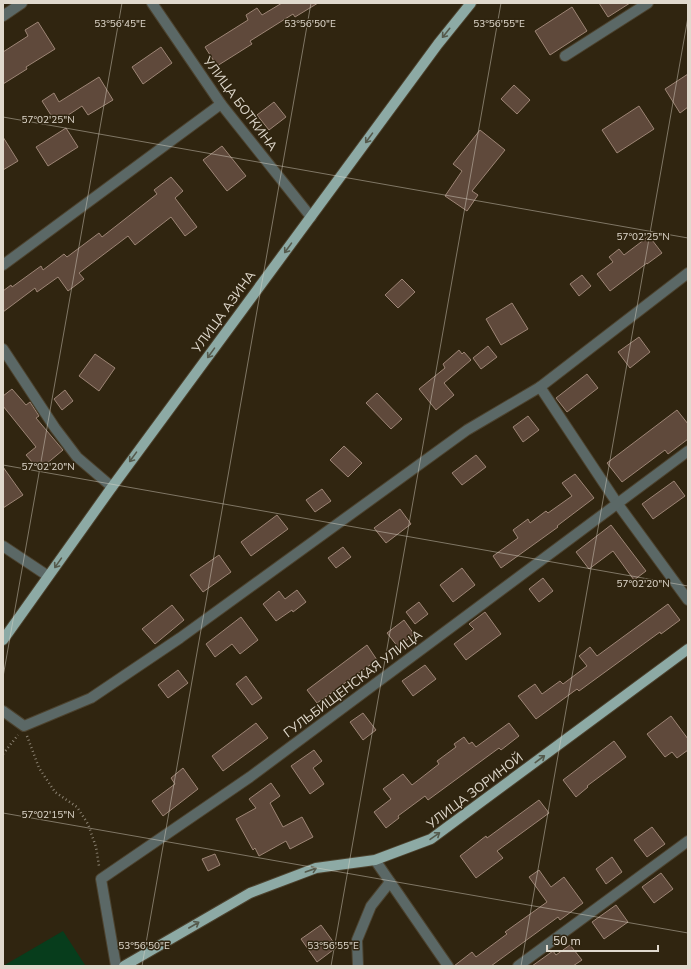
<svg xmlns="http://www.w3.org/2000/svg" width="691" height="969" font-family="'Nunito Sans',sans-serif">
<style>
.green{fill:#073d1c}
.building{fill:#5f493b;stroke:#9d8575}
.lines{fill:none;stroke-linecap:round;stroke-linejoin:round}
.minor-casing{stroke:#4c422e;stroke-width:12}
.major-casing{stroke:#4c422e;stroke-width:12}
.path{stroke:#8b8272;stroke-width:2.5;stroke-dasharray:1 3;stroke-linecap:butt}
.minor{stroke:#5b6866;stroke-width:10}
.major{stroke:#8daaa5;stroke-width:10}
.oneway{stroke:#555a4c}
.ticks{fill:none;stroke:#e0d9cd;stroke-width:1;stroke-opacity:0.45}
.labels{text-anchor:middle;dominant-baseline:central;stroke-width:3;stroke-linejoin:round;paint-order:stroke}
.street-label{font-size:13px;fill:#e0d9cd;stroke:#302510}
.ticks-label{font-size:10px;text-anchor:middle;fill:#e0d9cd;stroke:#302510;stroke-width:3;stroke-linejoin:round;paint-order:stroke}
</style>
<rect width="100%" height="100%" fill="#302510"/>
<path class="green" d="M63 931 85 965 83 966H3Z"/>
<g class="building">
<path d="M282 3H318L295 17 293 14 250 41 252 44 217 66 205 47 248 20 246 15 257 8 262 15Z"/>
<path d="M599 3H630L608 17Z"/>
<path d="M572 7 587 31 550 55 535 31Z"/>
<path d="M38 22 55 49 26 67 27 69 3 84V52L28 36 25 30Z"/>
<path d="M161 47 172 63 143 84 132 67Z"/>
<path d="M688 74V107L680 113 665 89Z"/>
<path d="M99 77 113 100 88 115 82 106 56 123 42 101 54 93 59 102Z"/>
<path d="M514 85 530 100 517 114 501 99Z"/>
<path d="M274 102 286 117 269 130 257 115Z"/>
<path d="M639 106 654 129 617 153 602 130Z"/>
<path d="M66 128 78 147 48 166 36 147Z"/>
<path d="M480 130 505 150 472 191 478 195 467 211 445 196 462 171 453 164Z"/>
<path d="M3 137 18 161 3 170Z"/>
<path d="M222 146 246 176 227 191 203 160Z"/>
<path d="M171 177 183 191 175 198 197 227 185 236 171 217 135 245 128 236 79 273 84 279 68 291 58 277 37 292 35 288 3 312V291L11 285 12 287 41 266 43 270 64 254 67 257 99 233 102 237 157 194 154 190Z"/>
<path d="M649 236 662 253 647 264V263L610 291 597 274 613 262 609 257 619 249 624 255Z"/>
<path d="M582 275 591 286 579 296 570 284Z"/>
<path d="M402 279 415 292 398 308 385 295Z"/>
<path d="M512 303 528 329 501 345 486 319Z"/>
<path d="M639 337 650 352 630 368 618 352Z"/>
<path d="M488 346 497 357 481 369 473 358Z"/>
<path d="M459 350 462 354 464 352 471 360 444 383 454 395 436 410 419 389 445 368 443 364Z"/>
<path d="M95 354 115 368 99 391 79 376Z"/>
<path d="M587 374 598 388 567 412 556 398Z"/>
<path d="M12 389 26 405 30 402 39 416 36 418 63 450 39 470 26 455 36 447 3 406V396Z"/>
<path d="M65 390 73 401 62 410 54 399Z"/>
<path d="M377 393 402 419 391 429 366 403Z"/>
<path d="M677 410 688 424V439L668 454 665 450 622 482 607 463Z"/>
<path d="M528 416 539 430 523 442 513 427Z"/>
<path d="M344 446 362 463 348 477 330 460Z"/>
<path d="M476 455 486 467 462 485 452 473Z"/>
<path d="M3 467 23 495 3 508Z"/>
<path d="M575 474 594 498 557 526 558 527 501 568 493 556 518 538 513 530 528 519 530 523 546 511 548 513 572 496 562 483Z"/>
<path d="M674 481 685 496 653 519 642 504Z"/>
<path d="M322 489 331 501 315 512 306 500Z"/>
<path d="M400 509 411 524 386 543 374 528Z"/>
<path d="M277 515 288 529 251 556 241 542Z"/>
<path d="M611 525 646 571 634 580 613 551 589 569 576 552Z"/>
<path d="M343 547 351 557 336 568 328 558Z"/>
<path d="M219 555 231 572 203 592 190 575Z"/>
<path d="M462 568 475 585 453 602 440 585Z"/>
<path d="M543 578 553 591 539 602 529 589Z"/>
<path d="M297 590 306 602 293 612 292 610 276 621 263 604 279 591 285 599Z"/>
<path d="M419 602 428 614 415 624 406 612Z"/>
<path d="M668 604 680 620 661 634 660 632 579 691 577 689 536 719 518 696 535 684 542 694 560 681 563 684 587 666 579 656 590 647 597 656Z"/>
<path d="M172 605 184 620 155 644 142 629Z"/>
<path d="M485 612 501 634 466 660 454 644 474 629 469 624Z"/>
<path d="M241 617 258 640 240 654 232 644 215 657 206 644Z"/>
<path d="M404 620 414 634 398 647 387 633Z"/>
<path d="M367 645 377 660 317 703 307 690Z"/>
<path d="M425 665 436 679 413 696 402 681Z"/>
<path d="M178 670 188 683 168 698 158 685Z"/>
<path d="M246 676 262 698 252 705 236 684Z"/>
<path d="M363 713 376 730 363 740 350 722Z"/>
<path d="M671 716 688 739V750L677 758 672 752 665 757 647 734Z"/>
<path d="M256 723 268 738 223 771 212 756Z"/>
<path d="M509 723 519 736 501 750 499 748 428 800 425 796 398 816 399 818 386 828 374 812 391 799 383 789 403 774 412 785 439 764 437 761 456 747 454 744 464 737 469 744 472 742 476 747Z"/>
<path d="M614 741 626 757 587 786 588 787 576 797 563 780Z"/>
<path d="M314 750 322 761 313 768 324 784 310 794 291 766Z"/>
<path d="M183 768 198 789 163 816 152 801 175 784 171 778Z"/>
<path d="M271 783 280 796 270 803 283 827 302 817 313 837 290 849 286 841 259 856 255 848 253 850 236 819 256 808 249 799Z"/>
<path d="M539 800 549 813 497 851 503 858 476 878 460 856 486 836 487 838Z"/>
<path d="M652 827 665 844 647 857 634 840Z"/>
<path d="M215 854 220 865 208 871 202 859Z"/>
<path d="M612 857 622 872 606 884 596 869Z"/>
<path d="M539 870 551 887 564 877 583 903 560 920 558 917 491 966H454L472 952 476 957 507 934 505 932 547 902 529 877Z"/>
<path d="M661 873 673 889 654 903 642 887Z"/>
<path d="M616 905 628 922 604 939 592 922Z"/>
<path d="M321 925 337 947 317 962 301 939Z"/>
<path d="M570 945 582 960 573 966H532L553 951 556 955Z"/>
</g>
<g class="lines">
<defs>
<g id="minor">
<path d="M152 3 221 104 311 217"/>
<path d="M3 16 22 3"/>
<path d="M565 56 648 3"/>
<path d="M3 265 221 104"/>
<path d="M3 349 55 428 77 457 112 487"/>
<path d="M540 387 617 503 688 600"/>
<path d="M3 546 48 576"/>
<path d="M3 711 24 726 91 698 180 638 467 430 540 387 688 273"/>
<path d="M375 860 448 966"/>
<path d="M116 966 101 879 250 777 688 451"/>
<path d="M358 966 357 940 371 906 390 882"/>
<path d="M518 966 688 841"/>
</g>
<g id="major">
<path d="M3 640 112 487 438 44 471 3"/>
<path d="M124 966 250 893 316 868 375 860 431 839 688 649"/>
</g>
</defs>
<use href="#minor" class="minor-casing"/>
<use href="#major" class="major-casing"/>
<g class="path">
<path d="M27 736 39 768 55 792 77 807 88 824 96 847 99 866"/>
<path d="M3 754 18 735"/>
</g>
<use href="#minor" class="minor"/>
<use href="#major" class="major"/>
</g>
<defs><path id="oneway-shaft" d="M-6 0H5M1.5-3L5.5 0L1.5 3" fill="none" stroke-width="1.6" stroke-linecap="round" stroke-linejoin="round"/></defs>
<g class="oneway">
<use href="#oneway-shaft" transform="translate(446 33) rotate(129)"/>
<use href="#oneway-shaft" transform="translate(369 138) rotate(126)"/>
<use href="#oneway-shaft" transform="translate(288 248) rotate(126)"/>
<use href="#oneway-shaft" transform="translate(211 353) rotate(126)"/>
<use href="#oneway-shaft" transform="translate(133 457) rotate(126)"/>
<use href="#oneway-shaft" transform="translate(58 563) rotate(125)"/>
<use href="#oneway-shaft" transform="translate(540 759) rotate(-37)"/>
<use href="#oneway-shaft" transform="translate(435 836) rotate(-35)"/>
<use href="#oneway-shaft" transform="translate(311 870) rotate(-19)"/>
<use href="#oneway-shaft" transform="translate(194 925) rotate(-30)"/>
</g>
<path class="ticks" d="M3 117 688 238M3 465 688 586M3 677 122 3M3 813 688 933M142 966 311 3M331 966 501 3M521 966 688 17"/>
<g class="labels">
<g class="street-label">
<text transform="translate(240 104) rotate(53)">УЛИЦА БОТКИНА</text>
<text transform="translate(224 312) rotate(-54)">УЛИЦА АЗИНА</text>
<text transform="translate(353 684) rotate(-37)">ГУЛЬБИЩЕНСКАЯ УЛИЦА</text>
<text transform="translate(475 791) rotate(-37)">УЛИЦА ЗОРИНОЙ</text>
</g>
</g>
<g class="ticks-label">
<text x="120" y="27">53°56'45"E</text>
<text x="310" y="27">53°56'50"E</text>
<text x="499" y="27">53°56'55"E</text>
<text x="48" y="123">57°02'25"N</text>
<text x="643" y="240">57°02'25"N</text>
<text x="48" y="470">57°02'20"N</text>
<text x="643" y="587">57°02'20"N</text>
<text x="48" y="818">57°02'15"N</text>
<text x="144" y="949">53°56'50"E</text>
<text x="333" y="949">53°56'55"E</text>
</g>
<rect width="691" height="969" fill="none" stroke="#e0d9cd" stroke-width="8"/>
<path d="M547 945v6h111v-6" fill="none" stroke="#e0d9cd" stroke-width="2"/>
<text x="553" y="945" font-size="12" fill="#e0d9cd" stroke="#302510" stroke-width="3" paint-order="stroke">50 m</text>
</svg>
